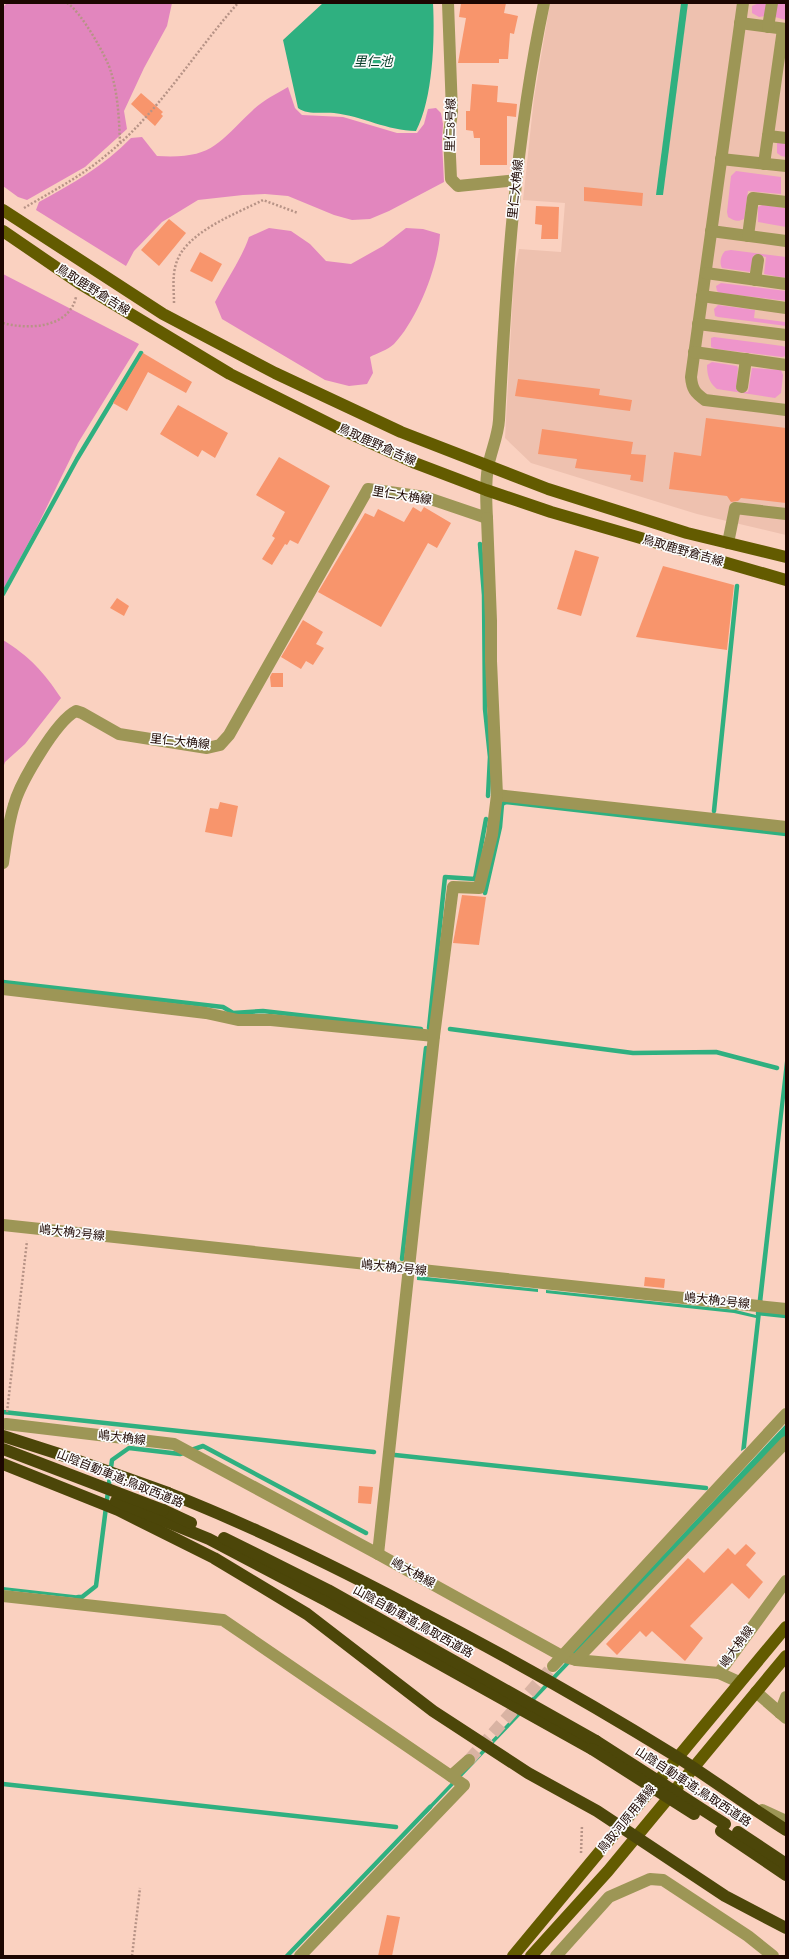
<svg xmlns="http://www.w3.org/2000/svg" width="789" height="1959" font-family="'Source Sans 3','Noto Sans JP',sans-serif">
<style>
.built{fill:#eec1af}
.green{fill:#ee95cb}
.forest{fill:#e286be}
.water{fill:#2fb080}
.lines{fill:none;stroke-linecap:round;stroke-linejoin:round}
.stream{stroke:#2fb080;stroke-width:4.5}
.building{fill:#f8956c}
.minor-tunnel{stroke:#d9b3a3;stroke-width:12;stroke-dasharray:12 6;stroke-linecap:butt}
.path{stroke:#b79386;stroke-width:2.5;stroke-dasharray:2 2;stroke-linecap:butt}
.minor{stroke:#9d9656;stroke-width:12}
.major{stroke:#635b00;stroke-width:12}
.highway{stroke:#4c4609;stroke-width:12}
.highway-bridge{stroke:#4c4609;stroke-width:12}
.labels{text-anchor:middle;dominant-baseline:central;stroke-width:3.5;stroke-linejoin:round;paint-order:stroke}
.street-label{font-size:12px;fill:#1c0601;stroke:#fcfcfc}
.water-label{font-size:13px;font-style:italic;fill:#083e2a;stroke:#fcfcfc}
</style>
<rect width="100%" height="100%" fill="#fad1c0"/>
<path class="built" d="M550 3H786V535L697 514 531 463 505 438 514 274 519 249 561 252 565 203 523 200 534 98Z"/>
<g class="green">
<path d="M759 3H767L766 16 759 17 752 13V6Z"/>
<path d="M776 3H786V20L775 17Z"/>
<path d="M777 140 786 142V157L781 156 777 153Z"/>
<path d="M736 171 781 177V194L748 191 744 219C738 222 734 221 728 217L727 212 731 176Z"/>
<path d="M762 205 786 208V227L758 222V207Z"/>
<path d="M731 250 786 257V278L764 274 766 257 754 255 750 272 722 268C719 263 721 255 725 251Z"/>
<path d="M721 283 786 291V301L720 293 717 291 716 286Z"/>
<path d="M718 305 755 310 754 318 785 322V313L786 326 718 317 715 316 714 309Z"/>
<path d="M714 337 782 346 786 347V356L782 357 716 349 711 347V338Z"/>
<path d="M712 362 737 366 738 368 736 390 748 392 752 368 781 370 783 375 781 393 775 398 717 389C709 383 707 374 707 365Z"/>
</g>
<g class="forest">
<path d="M7 3H172L167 26 144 68 124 111 127 129 85 167 27 200 18 197 3 186V7Z"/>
<path d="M288 87 295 108 302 115 343 117 397 133H417L424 124 428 109 436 108 441 113 443 124 442 142 444 182 389 211 370 219 352 220 334 215 288 196 265 194 243 195 198 200 162 222 134 251 126 266 36 210 39 202C72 184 104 166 131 138L142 137 157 156C212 159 216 145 252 111 262 101 276 94 288 87Z"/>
<path d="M269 228 291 231 310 244 326 261 351 264 383 246 406 228 423 229 440 234C438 267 417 320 394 344 388 350 377 353 370 357L373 373 367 384 349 386 325 380 222 319 215 302C227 279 241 260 249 237Z"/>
<path d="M3 274 139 344 78 443 36 529 3 590Z"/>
<path d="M3 640C29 656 44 672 61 698L25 744 5 762 3 768Z"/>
</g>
<g class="water">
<path d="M323 3H433C435 39 433 99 416 131 388 131 362 116 334 113 322 112 307 115 298 108L283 40Z"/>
<path d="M681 3H688L663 195H656Z"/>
<path d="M786 1052V1089L746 1448 741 1451 756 1318 734 1313 546 1293V1290L736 1310 756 1315Z"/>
<path d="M417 1276 538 1289V1292L417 1280Z"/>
<path d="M786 1424V1438L426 1814 425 1810 564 1664 571 1653Z"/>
<path d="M3 1587 83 1596V1599L3 1590Z"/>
</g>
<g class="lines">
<g class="stream">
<path d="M480 544 484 595 485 709 490 757 488 796"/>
<path d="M3 594 77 459 141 353"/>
<path d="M714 811 737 586"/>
<path d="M485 893 500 827 502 804 506 802 786 834"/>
<path d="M3 982 223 1007 233 1013 263 1011 421 1029"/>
<path d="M429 1028 445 877 475 879 486 819"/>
<path d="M450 1029 633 1053 716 1052 777 1068"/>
<path d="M402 1259 426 1048"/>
<path d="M758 1313 786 1316"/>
<path d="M3 1412 374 1452"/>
<path d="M395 1455 706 1488"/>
<path d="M78 1597H82L96 1586 112 1460 129 1448 180 1454 203 1446 366 1533"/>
<path d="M3 1784 396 1827"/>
<path d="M287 1956 430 1807"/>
</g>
</g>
<g class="building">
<path d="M461 3H506L504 13 518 16 514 34 510 33 508 59H499V63H458L466 18 459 17Z"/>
<path d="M472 84 498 86 497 102 517 104 516 117 507 116V165H480V138H474L473 131 466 130V111H470Z"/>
<path d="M141 93 163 112 161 114 163 116 155 126 131 104Z"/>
<path d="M584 187 643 193 642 206 584 201Z"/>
<path d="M536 206 559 207 558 239H541L542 225 535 224Z"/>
<path d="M169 219 186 233 159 266 141 250Z"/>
<path d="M200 252 222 264 212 282 190 271Z"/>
<path d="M143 353 192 382 186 393 148 372 127 411 113 403Z"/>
<path d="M518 379 600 389 599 395 632 400 630 411 515 396Z"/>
<path d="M178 405 228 433 215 458 202 450 198 457 160 434Z"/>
<path d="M706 418 786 428V503L741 498 738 501 731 502 727 496 669 489 674 452 701 456Z"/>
<path d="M542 429 633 442 631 454 646 455 643 482 630 480 631 475 575 468 577 459 538 454Z"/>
<path d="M279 457 330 486 298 544 290 540 287 545 285 544 272 565 262 559 275 538 272 536 285 512 256 495Z"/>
<path d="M413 507 421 512 424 507 451 523 437 548 428 543 381 627 318 592 365 513 374 517 378 509 404 522Z"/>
<path d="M575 550 599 557 581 616 557 609Z"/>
<path d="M663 566 734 585 727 650 636 637Z"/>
<path d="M117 598 129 606 124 616 110 608Z"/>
<path d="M303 620 323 632 316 644 324 648 313 665 306 661 301 669 281 657Z"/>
<path d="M272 673H283V687H271L270 677Z"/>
<path d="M220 802 238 806 232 837 205 832 210 808 218 809Z"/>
<path d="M462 895 486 897 479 945 453 943Z"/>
<path d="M645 1277 665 1279 664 1288 644 1286Z"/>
<path d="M359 1486 373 1487 371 1504 358 1503Z"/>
<path d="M746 1544 756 1553 746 1565 763 1582 749 1599 732 1583 690 1626 703 1638 685 1661 652 1631 646 1637 640 1631 617 1655 606 1644 688 1558 704 1573 728 1548 735 1555Z"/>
<path d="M387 1915 400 1917 392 1956H378Z"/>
</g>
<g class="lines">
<path class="minor-tunnel" d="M469 1760 553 1666"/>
<g class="path">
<path d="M67 3C80 10 107 57 111 72 118 94 119 119 120 142"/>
<path d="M24 208C51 192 80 177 104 157 158 114 193 54 238 3"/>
<path d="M174 303C174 290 172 277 176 264 185 232 236 214 263 200L298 213"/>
<path d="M3 323C29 330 69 328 76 297"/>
<path d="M7 1412 27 1241"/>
<path d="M581 1853 582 1825"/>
<path d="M132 1956 140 1888"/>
</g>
<g class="minor">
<path d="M448 3 452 112 449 134 451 179 458 186 517 180"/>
<path d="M743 3 691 377C692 389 695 393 705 400L786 410"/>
<path d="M740 23 786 29"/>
<path d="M768 27 772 3"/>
<path d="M768 136 786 138"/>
<path d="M721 159 786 166"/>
<path d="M764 164 783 29"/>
<path d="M711 231 786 241"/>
<path d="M748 236 753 198 786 202"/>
<path d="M706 273 786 284"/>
<path d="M755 280 758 260"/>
<path d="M702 296 786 308"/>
<path d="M698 324 786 335"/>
<path d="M694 352 786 365"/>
<path d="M742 387 746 359"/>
<path d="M728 543 735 508 786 514"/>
<path d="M497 795 786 827"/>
<path d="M3 863C6 843 8 824 14 805 20 783 56 721 76 711L82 713 119 734 207 748 220 745 229 735 368 489 425 497 487 518C486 501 485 484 488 467 491 451 498 436 499 420 506 280 515 140 544 3"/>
<path d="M3 989 206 1013 238 1020H271L434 1036"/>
<path d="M3 1225 786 1309"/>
<path d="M6 1424 174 1444 378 1554 562 1656 576 1660 719 1673 786 1581"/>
<path d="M378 1554 434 1036 453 887 479 888 492 835 497 795 491 661V621L487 518"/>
<path d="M3 1596 223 1620 464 1785 300 1956"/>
<path d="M576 1660 786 1442"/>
<path d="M553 1666 786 1414"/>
<path d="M719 1673 739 1682"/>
<path d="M756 1692 786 1718"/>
<path d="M780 1713 786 1697"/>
<path d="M451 1776 469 1760"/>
<path d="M762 1810 786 1821"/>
<path d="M556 1956 609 1897 650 1879 663 1880 748 1936 773 1956"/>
</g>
<g class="major">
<path d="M3 210 163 314 275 373 401 432 548 489 687 533 786 557"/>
<path d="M3 231 79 283 230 374 336 427 415 463 486 490 551 512 786 580"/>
<path d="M513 1956 786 1627"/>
<path d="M531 1956 608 1871 786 1656"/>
</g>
<g class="highway">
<path d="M3 1464 118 1510 214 1558 307 1614 433 1711 528 1773 597 1811 725 1896 786 1928"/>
<path d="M168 1493C250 1525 328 1563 406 1604 497 1651 587 1701 674 1755 712 1779 748 1806 786 1830"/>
<path d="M116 1501 209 1539 327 1601 592 1749"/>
<path d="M163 1510 191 1523"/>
<path d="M224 1538 328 1590 596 1741"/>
<path d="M721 1831 786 1875"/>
<path d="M738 1832 786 1864"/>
</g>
<g class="highway-bridge">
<path d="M3 1436 56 1453 168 1493"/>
<path d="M3 1449 163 1510"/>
<path d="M596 1741 725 1824"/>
<path d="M592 1749 694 1814"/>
</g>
</g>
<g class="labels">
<g class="street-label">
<text transform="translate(451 125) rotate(-89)">里仁8号線</text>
<text transform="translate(516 189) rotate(-84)">里仁大桷線</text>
<text transform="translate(93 290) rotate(32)">鳥取鹿野倉吉線</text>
<text transform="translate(377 445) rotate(24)">鳥取鹿野倉吉線</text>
<text transform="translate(402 496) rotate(9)">里仁大桷線</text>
<text transform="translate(683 551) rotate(16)">鳥取鹿野倉吉線</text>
<text transform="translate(180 742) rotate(6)">里仁大桷線</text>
<text transform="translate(72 1233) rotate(6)">嶋大桷2号線</text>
<text transform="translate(394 1268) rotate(6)">嶋大桷2号線</text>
<text transform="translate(717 1301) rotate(6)">嶋大桷2号線</text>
<text transform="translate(122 1438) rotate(7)">嶋大桷線</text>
<text transform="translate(120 1479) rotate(22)">山陰自動車道;鳥取西道路</text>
<text transform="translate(413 1573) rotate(29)">嶋大桷線</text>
<text transform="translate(413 1622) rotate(29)">山陰自動車道;鳥取西道路</text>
<text transform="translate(737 1647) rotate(-54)">嶋大桷線</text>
<text transform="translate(693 1787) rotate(33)">山陰自動車道;鳥取西道路</text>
<text transform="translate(627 1819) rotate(-51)">鳥取河原用瀬線</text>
</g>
<g class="water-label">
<text x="373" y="62">里仁池</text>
</g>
</g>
<rect width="789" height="1959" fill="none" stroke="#1c0601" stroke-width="8"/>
</svg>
